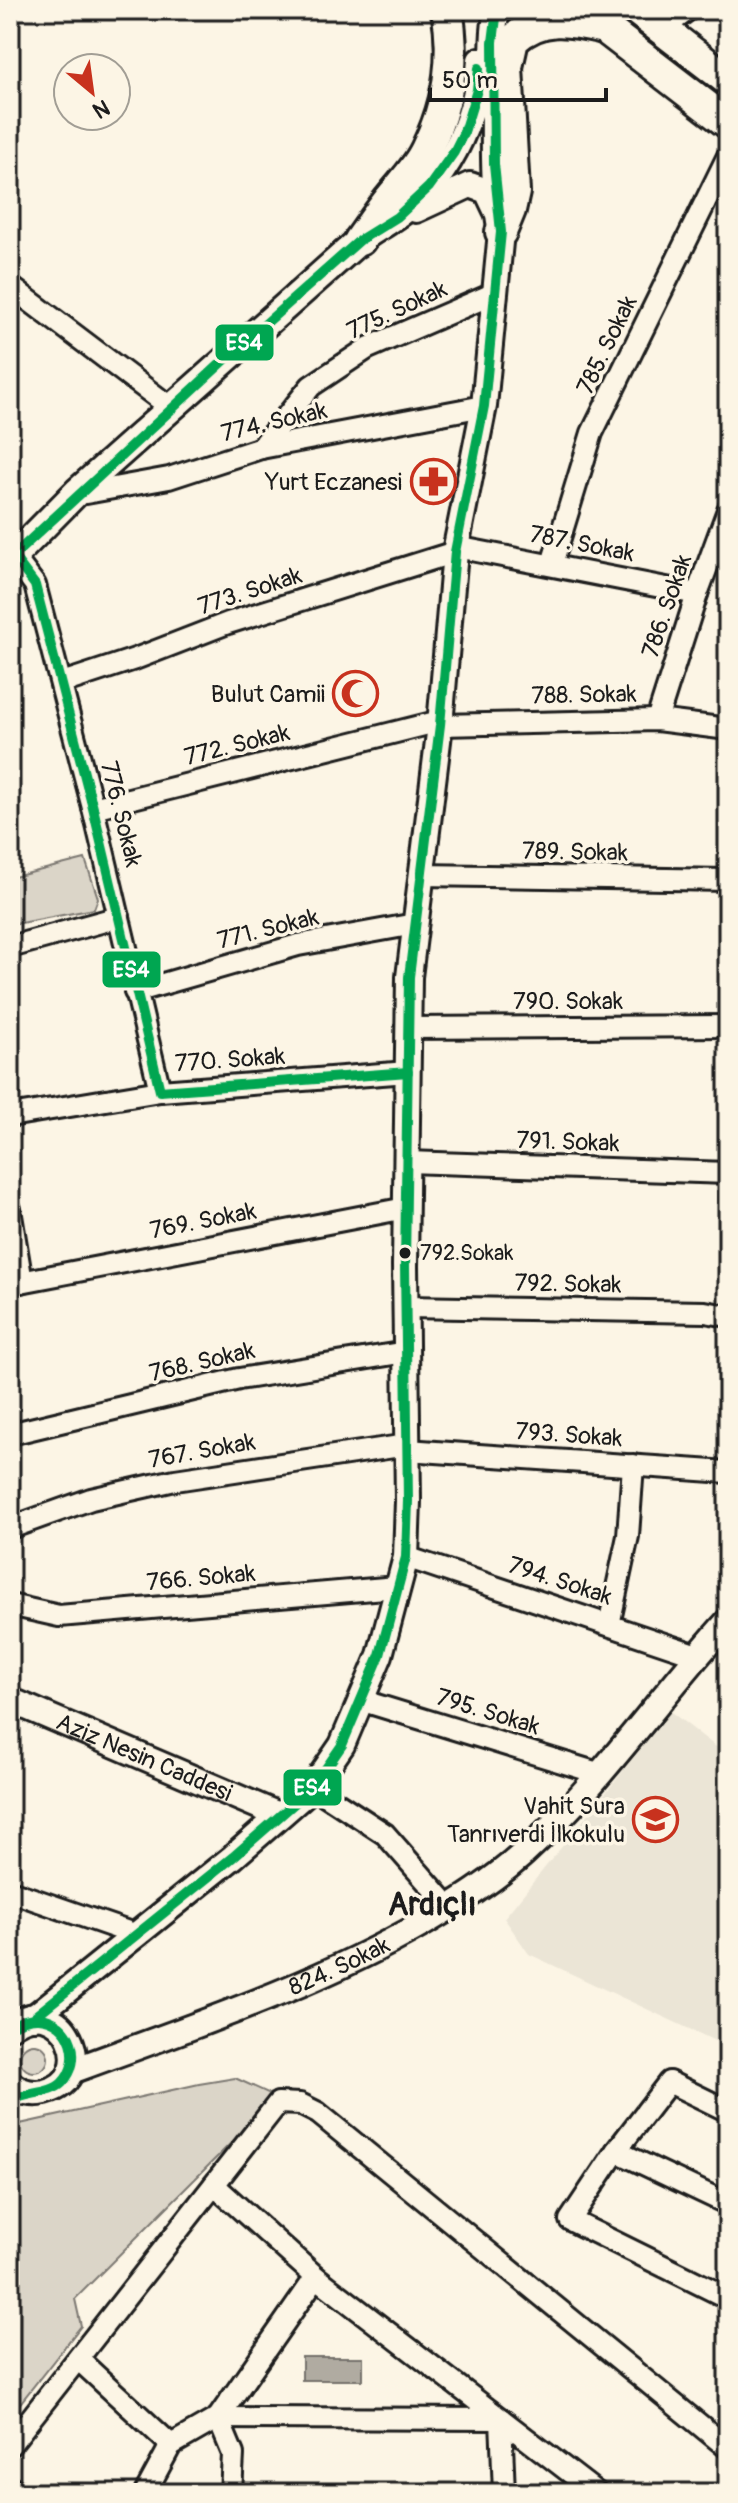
<svg xmlns="http://www.w3.org/2000/svg" width="738" height="2503" font-family="Pangolin,sans-serif">
<style>
.built{fill:#ebe5d6}
.green{fill:#dbd5c8;stroke:#7c7872;stroke-width:2}
.water{fill:#b0aba1;stroke:#75726c;stroke-width:2}
.lines{fill:none;stroke-linecap:round;stroke-linejoin:round}
.minor-casing{stroke:#1c1c1c;stroke-width:26}
.tertiary-casing{stroke:#1c1c1c;stroke-width:30}
.secondary-casing{stroke:#1c1c1c;stroke-width:32}
.primary-casing{stroke:#1c1c1c;stroke-width:36}
.minor{stroke:#fcf5e5;stroke-width:20}
.tertiary{stroke:#fcf5e5;stroke-width:24}
.secondary{stroke:#fcf5e5;stroke-width:26}
.primary{stroke:#fcf5e5;stroke-width:30}
.bus-1-casing{stroke:#fcf5e5;stroke-width:16}
.bus-1{stroke:#00a651;stroke-width:10}
.bus-dot{fill:#1c1c1c;stroke:#fcf5e5;stroke-width:3}
.labels{text-anchor:middle;dominant-baseline:central;stroke-width:7;stroke-linejoin:round;paint-order:stroke}
.bus-label{font-size:22px;fill:#1c1c1c;stroke:#fcf5e5;text-anchor:start}
.street-label{font-size:24px;fill:#1c1c1c;stroke:#fcf5e5}
.poi-label{font-size:24px;fill:#1c1c1c;stroke:#fcf5e5;text-anchor:end}
.district-label{font-size:32px;font-weight:bold;fill:#1c1c1c;stroke:#fcf5e5}
.line-badge{stroke:#fcf5e5;stroke-width:3}
.badge-label{font-size:22px;text-anchor:middle;font-weight:bold;fill:#fff}
</style>
<rect width="100%" height="100%" fill="#fcf5e5"/>
<filter id="ink" filterUnits="userSpaceOnUse"><feTurbulence type="fractalNoise" baseFrequency=".0125" numOctaves="2"/><feDisplacementMap in="SourceGraphic" scale="16" xChannelSelector="R" yChannelSelector="G"/><feConvolveMatrix kernelMatrix="1 2 1 2 8 2 1 2 1" color-interpolation-filters="sRGB"/></filter>
<g filter="url(#ink)">
<path class="built" d="M671 1712 728 1756V2047L529 1954 504 1918Z"/>
<g class="green">
<path d="M85 859 98 898 94 909 10 925V878Z"/>
<circle cx="34" cy="2058" r="14"/>
<path d="M235 2078 277 2097 75 2299 81 2326 10 2416V2132L20 2124 199 2084Z"/>
</g>
<rect class="water" x="302" y="2357" width="61" height="23"/>
<g class="lines">
<defs>
<g id="minor">
<path d="M662 29 688 10"/>
<path d="M10 286 170 407"/>
<path d="M261 448 311 386 368 348 493 294"/>
<path d="M78 491 86 493 169 478 261 448 484 406"/>
<path d="M456 547 697 594"/>
<path d="M13 556 35 585 93 808 160 1091"/>
<path d="M552 564 592 433 728 156"/>
<path d="M62 683 135 659 228 623 455 552"/>
<path d="M657 720 697 594 728 510"/>
<path d="M440 725 657 720 728 729"/>
<path d="M93 808 440 721"/>
<path d="M420 875 728 880"/>
<path d="M10 947 119 917"/>
<path d="M135 992 298 945 415 924"/>
<path d="M409 1028 728 1026"/>
<path d="M10 1116 160 1091 408 1072"/>
<path d="M407 1162 728 1173"/>
<path d="M10 1209 22 1282"/>
<path d="M10 1284 406 1208"/>
<path d="M406 1307 705 1312 728 1316"/>
<path d="M10 1434 239 1379 406 1352"/>
<path d="M407 1450 728 1472"/>
<path d="M10 1528 91 1499 175 1480 407 1445"/>
<path d="M406 1557 697 1655"/>
<path d="M10 1605 59 1616 397 1587"/>
<path d="M609 1625 628 1536 633 1465"/>
<path d="M360 1700 601 1774"/>
<path d="M313 1787 385 1834 450 1908"/>
<path d="M10 1891 134 1934"/>
<path d="M728 2111 669 2082 616 2151 570 2220 728 2298"/>
<path d="M616 2151 728 2204"/>
<path d="M214 2185 316 2277 597 2493"/>
<path d="M78 2359 171 2445"/>
<path d="M218 2418 501 2419 504 2493"/>
<path d="M218 2418 233 2454 231 2493"/>
<path d="M10 2445 278 2103 300 2104 318 2113 728 2448"/>
<path d="M10 2486 18 2493"/>
<path d="M145 2493 171 2445 218 2418 316 2277"/>
</g>
<g id="tertiary">
<path d="M416 210 470 185 487 191 496 210"/>
<path d="M367 236C375 230 385 225 393 219 447 185 476 122 480 60"/>
<path id="s1" d="M10 1700 279 1815"/>
<path d="M34 2017 233 1857 313 1787 342 1745 380 1655 406 1557 408 1501 405 1266 409 977 440 725 455 552 484 406 501 232C492 188 494 141 494 96 494 68 491 38 497 10"/>
<path d="M10 2027C62 1986 104 2077 45 2092 32 2095 20 2092 10 2083"/>
<path id="s2" d="M71 2071C190 2027 313 1987 424 1923 459 1902 493 1881 523 1854 600 1784 659 1697 728 1621"/>
</g>
<path id="secondary" d="M10 560 78 491 360 240"/>
<g id="primary">
<path d="M637 10 728 80"/>
<path d="M589 16 728 123"/>
<path d="M501 232 510 210 514 192 507 67 513 40C541 14 570 20 604 28"/>
<path d="M360 240C371 225 381 209 393 195 405 180 418 167 426 150 448 106 456 58 447 10"/>
</g>
</defs>
<use href="#minor" class="minor-casing"/>
<use href="#tertiary" class="tertiary-casing"/>
<use href="#secondary" class="secondary-casing"/>
<use href="#primary" class="primary-casing"/>
<use href="#minor" class="minor"/>
<use href="#tertiary" class="tertiary"/>
<use href="#secondary" class="secondary"/>
<use href="#primary" class="primary"/>
<defs>
<g id="bus-1">
<path d="M408 1072 160 1091 93 808 35 585 13 556 228 357 360 240 397 217 429 187 454 152 464 132 477 90 479 68"/>
<path d="M34 2017 233 1857 313 1787 342 1745 380 1655 406 1557 408 1501 405 1266 409 977 440 725 455 552 484 406 501 232 494 164 493 42 497 10"/>
<path d="M10 2027C19 2022 28 2017 39 2018 72 2020 84 2061 62 2083 51 2094 26 2092 10 2101"/>
</g>
</defs>
<use href="#bus-1" class="bus-1-casing"/>
<use href="#bus-1" class="bus-1"/>
</g>
</g>
<defs>
<symbol id="pharmacy-ring" viewBox="-11 -11 22 22"><circle r="9.5" fill="#fcf5e5" stroke="#c8321e" stroke-width="1.5"/><path d="M-2-6h4v4h4v4h-4v4h-4v-4h-4v-4h4Z" fill="#c8321e"/></symbol>
<symbol id="mosque-ring" viewBox="-11 -11 22 22"><circle r="9.5" fill="#fcf5e5" stroke="#c8321e" stroke-width="1.5"/><path d="M3.5-4.9A6 6 0 1 0 3.5 4.9A5 5 0 1 1 3.5-4.9Z" fill="#c8321e"/></symbol>
<symbol id="school-ring" viewBox="-11 -11 22 22"><circle r="9.5" fill="#fcf5e5" stroke="#c8321e" stroke-width="1.5"/><path d="M0-5L7-2L0 1L-7-2ZM-4 1L0 2.5L4 1V4Q0 6-4 4Z" fill="#c8321e"/></symbol>
</defs>
<g fill-rule="evenodd">
<use href="#pharmacy-ring" x="408" y="456" width="51" height="51"/>
<use href="#mosque-ring" x="330" y="668" width="51" height="51"/>
<use href="#school-ring" x="630" y="1794" width="51" height="51"/>
</g>
<circle class="bus-dot" cx="405" cy="1253" r="7"/>
<g class="labels">
<g class="bus-label">
<text x="420" y="1253">792.Sokak</text>
</g>
<g class="street-label">
<text transform="translate(397 310) rotate(-25)">775. Sokak</text>
<text transform="translate(607 345) rotate(-64)">785. Sokak</text>
<text transform="translate(274 422) rotate(-13)">774. Sokak</text>
<text transform="translate(582 544) rotate(11)">787. Sokak</text>
<text transform="translate(250 591) rotate(-18)">773. Sokak</text>
<text transform="translate(667 606) rotate(-71)">786. Sokak</text>
<text transform="translate(584 695) rotate(-1)">788. Sokak</text>
<text transform="translate(237 745) rotate(-14)">772. Sokak</text>
<text transform="translate(121 814) rotate(76)">776. Sokak</text>
<text transform="translate(575 852) rotate(1)">789. Sokak</text>
<text transform="translate(268 929) rotate(-14)">771. Sokak</text>
<text x="568" y="1001">790. Sokak</text>
<text transform="translate(230 1060) rotate(-4)">770. Sokak</text>
<text transform="translate(568 1142) rotate(2)">791. Sokak</text>
<text transform="translate(203 1221) rotate(-11)">769. Sokak</text>
<text transform="translate(568 1284) rotate(1)">792. Sokak</text>
<text transform="translate(202 1362) rotate(-13)">768. Sokak</text>
<text transform="translate(569 1435) rotate(4)">793. Sokak</text>
<text transform="translate(202 1451) rotate(-10)">767. Sokak</text>
<text transform="translate(201 1578) rotate(-5)">766. Sokak</text>
<text transform="translate(560 1581) rotate(18)">794. Sokak</text>
<text transform="translate(488 1712) rotate(17)">795. Sokak</text>
<text stroke="none"><textPath href="#s1" startOffset="146">Aziz Nesin Caddesi</textPath></text>
<text stroke="none"><textPath href="#s2" startOffset="288">824. Sokak</textPath></text>
</g>
<g class="poi-label">
<text x="402" y="482">Yurt Eczanesi</text>
<text x="325" y="694">Bulut Camii</text>
<text x="625" y="1806">Vahit Sura<tspan x="625" dy="28">Tanrıverdi İlkokulu</tspan></text>
</g>
<g class="district-label">
<text x="432" y="1905">Ardıçlı</text>
</g>
</g>
<g class="line-badge">
<rect x="214" y="323" width="61" height="39" rx="8" fill="#00a651"/>
<rect x="101" y="950" width="61" height="39" rx="8" fill="#00a651"/>
<rect x="282" y="1768" width="61" height="39" rx="8" fill="#00a651"/>
</g>
<g class="badge-label">
<text x="244" y="350">ES4</text>
<text x="131" y="977">ES4</text>
<text x="312" y="1795">ES4</text>
</g>
<rect width="738" height="2503" fill="none" stroke="#fcf5e5" stroke-width="40"/>
<rect x="20" y="20" width="698" height="2463" fill="none" stroke="#1c1c1c" stroke-width="3" filter="url(#ink)"/>
<g transform="translate(92 92) rotate(151)"><circle r="38" fill="#fcf5e5" stroke="#a29e95" stroke-width="2"/>
<path d="M0-6L14 30L0 20L-14 30Z" fill="#c8321e"/>
<text y="-12" font-size="22" font-weight="bold" text-anchor="middle" fill="#1c1c1c">N</text>
</g>
<path d="M430 88v12h176v-12" fill="none" stroke="#1c1c1c" stroke-width="4"/>
<text x="442" y="88" font-size="24" fill="#1c1c1c" stroke="#fcf5e5" stroke-width="6" paint-order="stroke">50 m</text>
</svg>
